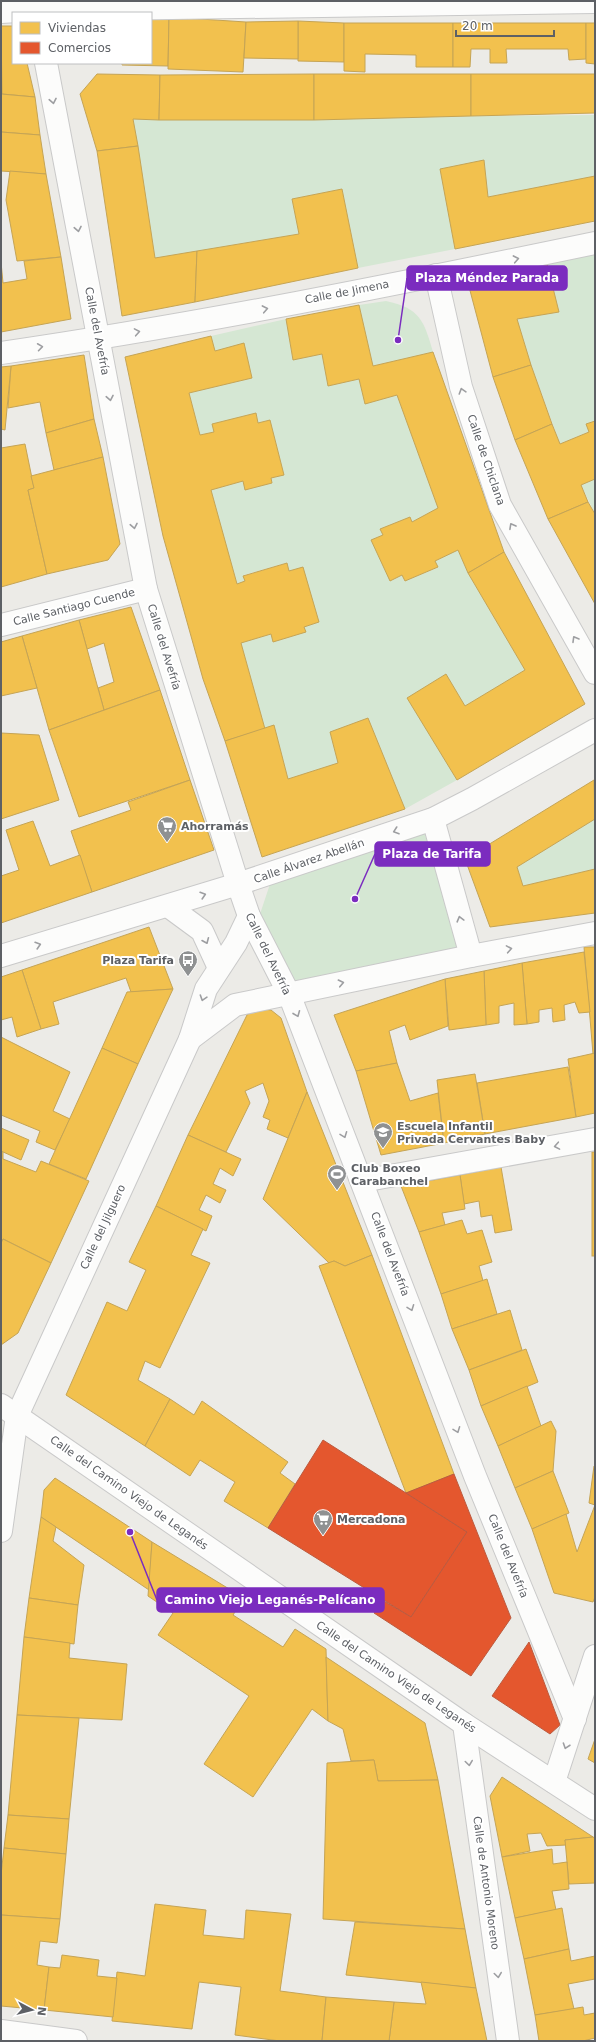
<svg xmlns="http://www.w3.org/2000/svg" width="596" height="2042" font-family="'DejaVu Sans',sans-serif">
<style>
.green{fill:#d5e7d3}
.homes{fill:#f2c14e;stroke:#c5a455}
.shops{fill:#e4572e;stroke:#bc5a3e}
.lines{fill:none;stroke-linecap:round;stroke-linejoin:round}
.minor-casing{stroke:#c9c9c9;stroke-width:24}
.minor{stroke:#fcfcfb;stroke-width:22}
.oneway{stroke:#9d9ea1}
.labels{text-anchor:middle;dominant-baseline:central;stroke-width:4;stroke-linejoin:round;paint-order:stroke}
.street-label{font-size:11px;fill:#5d6065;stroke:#fff}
.poi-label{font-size:11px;font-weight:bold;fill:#5d6065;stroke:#fff;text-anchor:start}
.leader{fill:none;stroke:#7b2cbf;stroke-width:1.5}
.callout-dot{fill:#7b2cbf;stroke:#fff;stroke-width:1.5}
.callout{fill:#7b2cbf;stroke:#7b2cbf;stroke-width:1.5}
.callout-label{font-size:12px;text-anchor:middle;font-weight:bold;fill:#fff}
</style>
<rect width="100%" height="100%" fill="#ecebe7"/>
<g class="green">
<path d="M595 115V176L488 197 484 161 441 169 455 249 358 268 342 189 292 199 299 234 155 258 133 119Z"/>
<path d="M595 243V429L560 444 531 365 517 319 559 312 544 253Z"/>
<path d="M386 301C420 308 424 321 433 352L373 366 359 305Z"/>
<path d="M286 319 293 360 322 354 328 386 359 379 365 404 397 395 438 508 412 522 410 517 380 529 383 535 371 540 391 581 402 575 405 581 437 568 435 561 458 550 468 573 525 670 465 706 446 674 408 698 457 780 405 809 368 718 330 732 338 763 288 779 274 726 265 729 241 643 271 634 273 642 305 632 304 627 319 622 289 571 286 563 244 575 245 581 237 584 211 490 243 481 245 490 272 483 271 478 284 475 270 420 258 423 256 413 212 424 214 432 200 435 189 393 252 378 244 344 215 351 211 336Z"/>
<path d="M595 479V514L581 485Z"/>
<path d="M595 819V869L523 886 517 867Z"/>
<path d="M423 829 462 948 292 984 260 914 270 884Z"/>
</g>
<g class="homes">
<path d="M151 16 169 17 168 66 122 65V63H151Z"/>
<path d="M169 17 246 22 243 72 168 69Z"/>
<path d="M298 21 344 23V62L298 61Z"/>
<path d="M298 21V59L244 58 246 22Z"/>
<path d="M344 23H453V67H416V55L365 54V72L344 71Z"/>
<path d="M453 23H586V59L569 60 568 49H506L507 63H490V49H471L470 67H453Z"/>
<path d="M586 23H595V64L586 63Z"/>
<path d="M1 26H13V63H27L35 97 2 94Z"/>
<path d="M97 74 160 75 159 120 133 119 138 146 97 151 80 94Z"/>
<path d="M314 74V120H159L160 75Z"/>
<path d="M314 74H471V116L314 120Z"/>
<path d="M471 74H595V113L471 116Z"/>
<path d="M1 94 35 97 40 135 1 132Z"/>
<path d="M1 132 40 135 46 174 1 171Z"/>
<path d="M138 146 155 258 197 251 195 302 122 316 97 151Z"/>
<path d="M484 160 488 197 595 176V221L455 249 440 169Z"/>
<path d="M10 171 46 174 61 257 17 261 6 200Z"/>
<path d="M342 189 358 268 195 302 197 251 299 234 292 199Z"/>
<path d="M61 257 71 319 1 332V262L3 283 27 279 24 261Z"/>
<path d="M547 264 559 312 517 319 531 365 493 377 468 283Z"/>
<path d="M359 305 373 366 433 352 504 552 468 573 458 550 435 561 438 567 405 581 402 575 390 581 371 540 383 535 380 529 410 517 412 522 438 508 397 395 365 404 359 379 328 386 322 354 293 360 286 319Z"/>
<path d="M211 336 215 351 244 343 252 378 189 393 200 435 214 432 212 424 256 413 258 423 270 420 284 475 271 478 272 483 245 490 243 481 211 490 237 584 245 581 243 576 287 563 289 571 303 567 319 622 304 627 306 632 273 642 271 634 241 643 265 729 225 741 203 679 163 536 125 357Z"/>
<path d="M84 355 94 419 46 433 40 402 8 408 11 366Z"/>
<path d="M531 365 552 424 515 440 493 377Z"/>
<path d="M11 366 5 430 1 429V367Z"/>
<path d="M94 419 103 457 54 470 46 433Z"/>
<path d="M595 421V479L581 485 588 502 548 519 515 440 552 424 560 444 589 432 586 424Z"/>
<path d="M25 444 34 488 28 490 47 574 1 587V448Z"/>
<path d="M103 457 120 544 108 560 47 574 28 490 34 488 31 476Z"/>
<path d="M588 502 595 514V604L548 519Z"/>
<path d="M504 552 585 704 457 780 407 698 446 674 465 706 525 670 468 573Z"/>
<path d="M131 607 160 690 104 710 98 688 114 682 104 643 87 649 79 620Z"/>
<path d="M79 620 104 710 49 730 22 636Z"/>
<path d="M22 636 37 688 1 696V642Z"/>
<path d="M160 690 190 780 79 817 49 730Z"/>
<path d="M368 718 405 809 262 857 225 741 274 725 288 779 338 763 330 732Z"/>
<path d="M1 733 39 735 59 800 1 819Z"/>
<path d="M190 780 214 850 92 892 71 831 131 810 128 802Z"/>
<path d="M594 780 595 819 517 867 523 886 595 869V913L490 927 465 859Z"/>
<path d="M33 821 50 866 80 855 92 892 1 923V876L19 870 6 830Z"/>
<path d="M149 927 173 989 131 992 126 978 53 1002 59 1024 41 1029 22 970Z"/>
<path d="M584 947H595V1053L593 1054Z"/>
<path d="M584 952 590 1012 579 1013 575 1002 564 1005 565 1020 553 1022 552 1008 539 1010V1022L527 1024 522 963Z"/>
<path d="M522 963 527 1024 514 1025V1003L499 1006V1023L486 1025 484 971Z"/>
<path d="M22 970 41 1029 17 1037 12 1017 1 1020V977Z"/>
<path d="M484 971 486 1025 449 1030 445 979Z"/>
<path d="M445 979 448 1026 410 1040 405 1025 389 1031 397 1063 356 1071 334 1015Z"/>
<path d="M173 989 138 1064 102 1048 127 992Z"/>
<path d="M263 1009 271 1010 281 1018 307 1092 288 1138 267 1129 270 1120 263 1117 269 1101 263 1083 245 1091 250 1103 226 1152 188 1135 247 1015 253 1010Z"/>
<path d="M1 1037 70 1072 53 1111 70 1119 55 1150 36 1142 40 1131 1 1115Z"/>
<path d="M102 1048 138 1064 86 1179 49 1164Z"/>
<path d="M595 1053V1113L576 1117 568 1059Z"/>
<path d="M397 1063 410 1101 438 1093 444 1143 381 1155 356 1071Z"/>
<path d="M568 1067 576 1117 485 1134 477 1083Z"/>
<path d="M475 1074 485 1134 444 1143 437 1080Z"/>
<path d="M307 1092 372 1255 345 1266 334 1261 329 1263 263 1199Z"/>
<path d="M1 1128 29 1140 21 1160 1 1151Z"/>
<path d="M188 1135 241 1159 233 1176 220 1168 213 1184 226 1190 220 1203 206 1195 199 1210 212 1216 206 1231 156 1206Z"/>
<path d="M1 1151 3 1152V1159L36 1172 41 1161 89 1181 51 1263 3 1239 1 1243Z"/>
<rect x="592" y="1152" width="3" height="104"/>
<path d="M501 1167 512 1230 495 1233 492 1215 481 1217 479 1201 464 1204 460 1175Z"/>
<path d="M460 1175 465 1209 442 1213 445 1225 419 1232 401 1186Z"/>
<path d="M156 1206 203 1229 191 1255 210 1263 160 1368 145 1361 138 1380 170 1399 145 1446 66 1395 107 1302 127 1311 146 1270 129 1262Z"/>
<path d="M462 1220 467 1234 482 1230 492 1262 479 1266 483 1281 441 1294 419 1232Z"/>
<path d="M3 1239 51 1263 18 1333 1 1345V1243Z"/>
<path d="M372 1255 454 1474 406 1493 319 1266 334 1261 345 1266Z"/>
<path d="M487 1279 497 1314 452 1329 441 1294Z"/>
<path d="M510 1310 522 1350 469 1370 452 1329Z"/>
<path d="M526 1349 538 1382 481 1406 469 1370Z"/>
<path d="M527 1386 541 1426 498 1446 481 1406Z"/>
<path d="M170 1399 194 1415 202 1401 288 1462 280 1473 295 1484 268 1528 224 1501 235 1482 200 1460 190 1476 145 1446Z"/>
<path d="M551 1421 556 1431 553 1471 515 1488 498 1446Z"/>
<path d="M594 1466H595V1505L589 1503Z"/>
<path d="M553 1471 569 1513 532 1529 515 1488Z"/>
<path d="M55 1478 152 1542 149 1590 41 1517 44 1490Z"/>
<path d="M595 1505V1597L593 1602 554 1593 532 1529 566 1514 577 1552Z"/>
<path d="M41 1517 56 1527 53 1541 84 1565 78 1605 29 1598Z"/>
<path d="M152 1542 244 1598 233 1615 283 1647 295 1629 326 1649 328 1721 312 1709 253 1797 204 1764 249 1696 158 1635 173 1613 148 1596Z"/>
<path d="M29 1598 78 1605 74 1644 24 1637Z"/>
<path d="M24 1637 70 1643 69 1658 127 1664 122 1720 17 1715Z"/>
<path d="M326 1657 425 1723 438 1780 378 1781 374 1760 351 1761 343 1729 328 1721Z"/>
<path d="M17 1715 79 1718 69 1819 8 1815Z"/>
<path d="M595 1739V1763L588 1759Z"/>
<path d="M374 1760 378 1781 438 1780 465 1929 323 1919 327 1763Z"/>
<path d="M502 1777 593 1837 565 1840 566 1845 547 1846 541 1833 527 1834 530 1851 502 1857 490 1796Z"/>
<path d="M8 1815 69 1819 66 1854 4 1848Z"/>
<path d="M593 1837 595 1838V1883L569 1884 565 1840Z"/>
<path d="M4 1848 66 1854 60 1919 1 1915V1875Z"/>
<path d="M552 1849 553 1864 567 1862 569 1889 552 1891 556 1910 515 1918 502 1857Z"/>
<path d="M155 1904 206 1910 203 1935 244 1939 246 1910 291 1914 280 1991 326 1997 322 2041H280L235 2035 241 1987 199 1982 192 2029 112 2021 117 1972 145 1976Z"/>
<path d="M562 1908 569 1949 524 1959 515 1918Z"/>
<path d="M1 1915 60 1919 57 1943 40 1941 37 1965 49 1967 44 2010 1 2006Z"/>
<path d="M355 1922 465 1929 476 1988 346 1975Z"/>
<path d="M569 1949 571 1961 595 1956V1979L568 1984 574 2009 535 2015 524 1959Z"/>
<path d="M62 1955 99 1960 97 1976 117 1978 113 2017 44 2010 49 1967 60 1968Z"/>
<path d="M421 1982 476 1988 487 2041H389L394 2002 426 2004Z"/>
<path d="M326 1997 394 2002 389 2041H322Z"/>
<path d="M583 2007 584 2015 595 2013V2038L583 2041H539L535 2015Z"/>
</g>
<g class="shops">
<path d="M323 1440 467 1532 411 1617 268 1528Z"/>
<path d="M454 1474 511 1618 471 1676 374 1613 382 1600 411 1617 467 1532 406 1493Z"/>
<path d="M529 1642 560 1725 550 1734 492 1696Z"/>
</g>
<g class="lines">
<defs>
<g id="minor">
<path d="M1 12 36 10 595 2"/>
<path d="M46 63 146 589 238 884 249 916 289 994 475 1476 575 1719"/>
<path d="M436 275 461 387 500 505 595 673"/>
<path d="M1 353C200 324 398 284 595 243"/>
<path d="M1 625 146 589"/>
<path d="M433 819 471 956"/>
<path d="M168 906 202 931 219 968"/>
<path d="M1 956 238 884 433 819 472 799 595 730"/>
<path d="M190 1039 235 1005 471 956 595 933"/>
<path d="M362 1181 595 1139"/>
<path d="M1 1405 464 1724 595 1809"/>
<path d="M1 1531 17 1416 190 1039 206 989 236 943 249 916"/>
<path d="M464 1724 508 2041"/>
<path d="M554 1782 595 1656"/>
<path d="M1 2031 76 2041"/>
</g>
</defs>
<use href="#minor" class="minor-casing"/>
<use href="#minor" class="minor"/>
</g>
<defs><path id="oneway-chevron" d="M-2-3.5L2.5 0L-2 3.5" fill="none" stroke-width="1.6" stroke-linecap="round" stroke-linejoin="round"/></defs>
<g class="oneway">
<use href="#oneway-chevron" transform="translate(53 101) rotate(79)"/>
<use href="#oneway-chevron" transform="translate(78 229) rotate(79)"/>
<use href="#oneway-chevron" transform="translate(516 259) rotate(-11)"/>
<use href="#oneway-chevron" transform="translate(265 309) rotate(-11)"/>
<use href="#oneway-chevron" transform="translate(137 332) rotate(-10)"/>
<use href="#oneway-chevron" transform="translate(40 347) rotate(-8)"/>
<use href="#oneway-chevron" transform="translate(462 391) rotate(-107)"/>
<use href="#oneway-chevron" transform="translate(110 398) rotate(79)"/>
<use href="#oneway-chevron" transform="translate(134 526) rotate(79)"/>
<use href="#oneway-chevron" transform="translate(512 526) rotate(-119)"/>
<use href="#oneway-chevron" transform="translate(575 639) rotate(-120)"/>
<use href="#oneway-chevron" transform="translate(396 831) rotate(161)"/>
<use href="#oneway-chevron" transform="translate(203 895) rotate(-17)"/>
<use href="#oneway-chevron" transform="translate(460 919) rotate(-105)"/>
<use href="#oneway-chevron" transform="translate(206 941) rotate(67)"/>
<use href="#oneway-chevron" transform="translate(38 945) rotate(-17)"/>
<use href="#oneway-chevron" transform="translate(509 949) rotate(-10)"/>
<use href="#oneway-chevron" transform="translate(341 983) rotate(-12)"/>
<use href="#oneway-chevron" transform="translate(203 998) rotate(108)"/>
<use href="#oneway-chevron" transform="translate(297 1014) rotate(68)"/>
<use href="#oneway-chevron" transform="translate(344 1135) rotate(69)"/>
<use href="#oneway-chevron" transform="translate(557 1146) rotate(170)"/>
<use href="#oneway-chevron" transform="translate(411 1308) rotate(69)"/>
<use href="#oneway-chevron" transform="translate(457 1430) rotate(69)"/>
<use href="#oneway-chevron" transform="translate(566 1746) rotate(109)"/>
<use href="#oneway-chevron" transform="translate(469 1763) rotate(82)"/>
<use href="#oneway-chevron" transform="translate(498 1975) rotate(82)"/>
</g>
<defs>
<symbol id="supermarket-pin" viewBox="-11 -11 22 30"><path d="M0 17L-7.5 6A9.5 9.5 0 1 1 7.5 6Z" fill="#8f9192" stroke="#fff"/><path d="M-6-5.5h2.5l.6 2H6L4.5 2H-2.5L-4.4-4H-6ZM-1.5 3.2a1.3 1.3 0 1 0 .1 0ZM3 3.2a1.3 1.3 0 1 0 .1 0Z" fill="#fff"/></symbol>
<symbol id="bus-pin" viewBox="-11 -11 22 30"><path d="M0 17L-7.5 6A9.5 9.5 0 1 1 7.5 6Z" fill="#8f9192" stroke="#fff"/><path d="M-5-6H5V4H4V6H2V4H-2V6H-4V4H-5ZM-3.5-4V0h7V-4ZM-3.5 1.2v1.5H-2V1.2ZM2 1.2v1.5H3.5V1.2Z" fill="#fff"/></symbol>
<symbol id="school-pin" viewBox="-11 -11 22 30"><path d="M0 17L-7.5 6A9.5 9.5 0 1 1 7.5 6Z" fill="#8f9192" stroke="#fff"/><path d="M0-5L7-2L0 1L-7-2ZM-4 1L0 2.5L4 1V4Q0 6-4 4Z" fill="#fff"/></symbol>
<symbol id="stadium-pin" viewBox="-11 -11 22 30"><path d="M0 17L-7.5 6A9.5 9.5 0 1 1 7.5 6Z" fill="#8f9192" stroke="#fff"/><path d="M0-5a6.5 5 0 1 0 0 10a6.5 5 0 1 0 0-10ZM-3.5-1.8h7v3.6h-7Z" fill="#fff"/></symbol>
</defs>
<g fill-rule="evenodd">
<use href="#supermarket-pin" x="156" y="815" width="22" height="30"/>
<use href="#bus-pin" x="177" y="949" width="22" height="30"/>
<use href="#school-pin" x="372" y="1121" width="22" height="30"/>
<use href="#stadium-pin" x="326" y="1163" width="22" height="30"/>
<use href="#supermarket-pin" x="312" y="1508" width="22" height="30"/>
</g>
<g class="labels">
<g class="street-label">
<text transform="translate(347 292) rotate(-11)">Calle de Jimena</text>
<text transform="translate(97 331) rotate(79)">Calle del Avefría</text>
<text transform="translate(486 460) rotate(71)">Calle de Chiclana</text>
<text transform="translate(74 607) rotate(-14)">Calle Santiago Cuende</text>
<text transform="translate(164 647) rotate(73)">Calle del Avefría</text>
<text transform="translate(309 861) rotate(-19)">Calle Álvarez Abellán</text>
<text transform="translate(268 954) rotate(64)">Calle del Avefría</text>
<text transform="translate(103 1227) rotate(-65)">Calle del Jilguero</text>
<text transform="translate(390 1254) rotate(69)">Calle del Avefría</text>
<text transform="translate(129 1493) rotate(35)">Calle del Camino Viejo de Leganés</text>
<text transform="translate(508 1556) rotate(68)">Calle del Avefría</text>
<text transform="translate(396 1677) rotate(34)">Calle del Camino Viejo de Leganés</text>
<text transform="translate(486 1883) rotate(82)">Calle de Antonio Moreno</text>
</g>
<g class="poi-label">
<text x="181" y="826">Ahorramás</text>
<text x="174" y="960" text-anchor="end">Plaza Tarifa</text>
<text x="397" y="1126">Escuela Infantil<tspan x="397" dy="13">Privada Cervantes Baby</tspan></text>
<text x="351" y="1168">Club Boxeo<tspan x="351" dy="13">Carabanchel</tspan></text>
<text x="337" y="1519">Mercadona</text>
</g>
</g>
<path class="leader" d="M398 340L407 278M355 899L375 854M130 1532L157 1600"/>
<g class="callout-dot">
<circle cx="398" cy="340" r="4"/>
<circle cx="355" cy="899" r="4"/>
<circle cx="130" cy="1532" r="4"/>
</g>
<g class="callout">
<rect x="407" y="266" width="160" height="24" rx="4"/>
<rect x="375" y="842" width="115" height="24" rx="4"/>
<rect x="157" y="1588" width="227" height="24" rx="4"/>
</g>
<g class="callout-label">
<text x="487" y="282">Plaza Méndez Parada</text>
<text x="432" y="858">Plaza de Tarifa</text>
<text x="270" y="1604">Camino Viejo Leganés-Pelícano</text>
</g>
<rect width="596" height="2042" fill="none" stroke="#5d6065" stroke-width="4"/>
<rect x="12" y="12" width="140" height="52" fill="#ffffff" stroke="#bebfc1"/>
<rect x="20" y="22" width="20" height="12" fill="#f2c14e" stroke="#bebfc1"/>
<text x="48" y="32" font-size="12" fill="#5d6065">Viviendas</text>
<rect x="20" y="42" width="20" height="12" fill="#e4572e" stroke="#bebfc1"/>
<text x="48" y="52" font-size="12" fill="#5d6065">Comercios</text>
<g transform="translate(32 2010) rotate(97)" stroke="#ffffff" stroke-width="3" paint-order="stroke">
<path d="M0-3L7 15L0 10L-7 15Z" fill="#5d6065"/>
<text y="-6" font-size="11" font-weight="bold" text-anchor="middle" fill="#5d6065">N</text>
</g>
<path d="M456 30v6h98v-6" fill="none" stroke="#5d6065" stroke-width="2"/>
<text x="462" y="30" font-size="12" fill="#5d6065" stroke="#ffffff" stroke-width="3" paint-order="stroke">20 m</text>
</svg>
